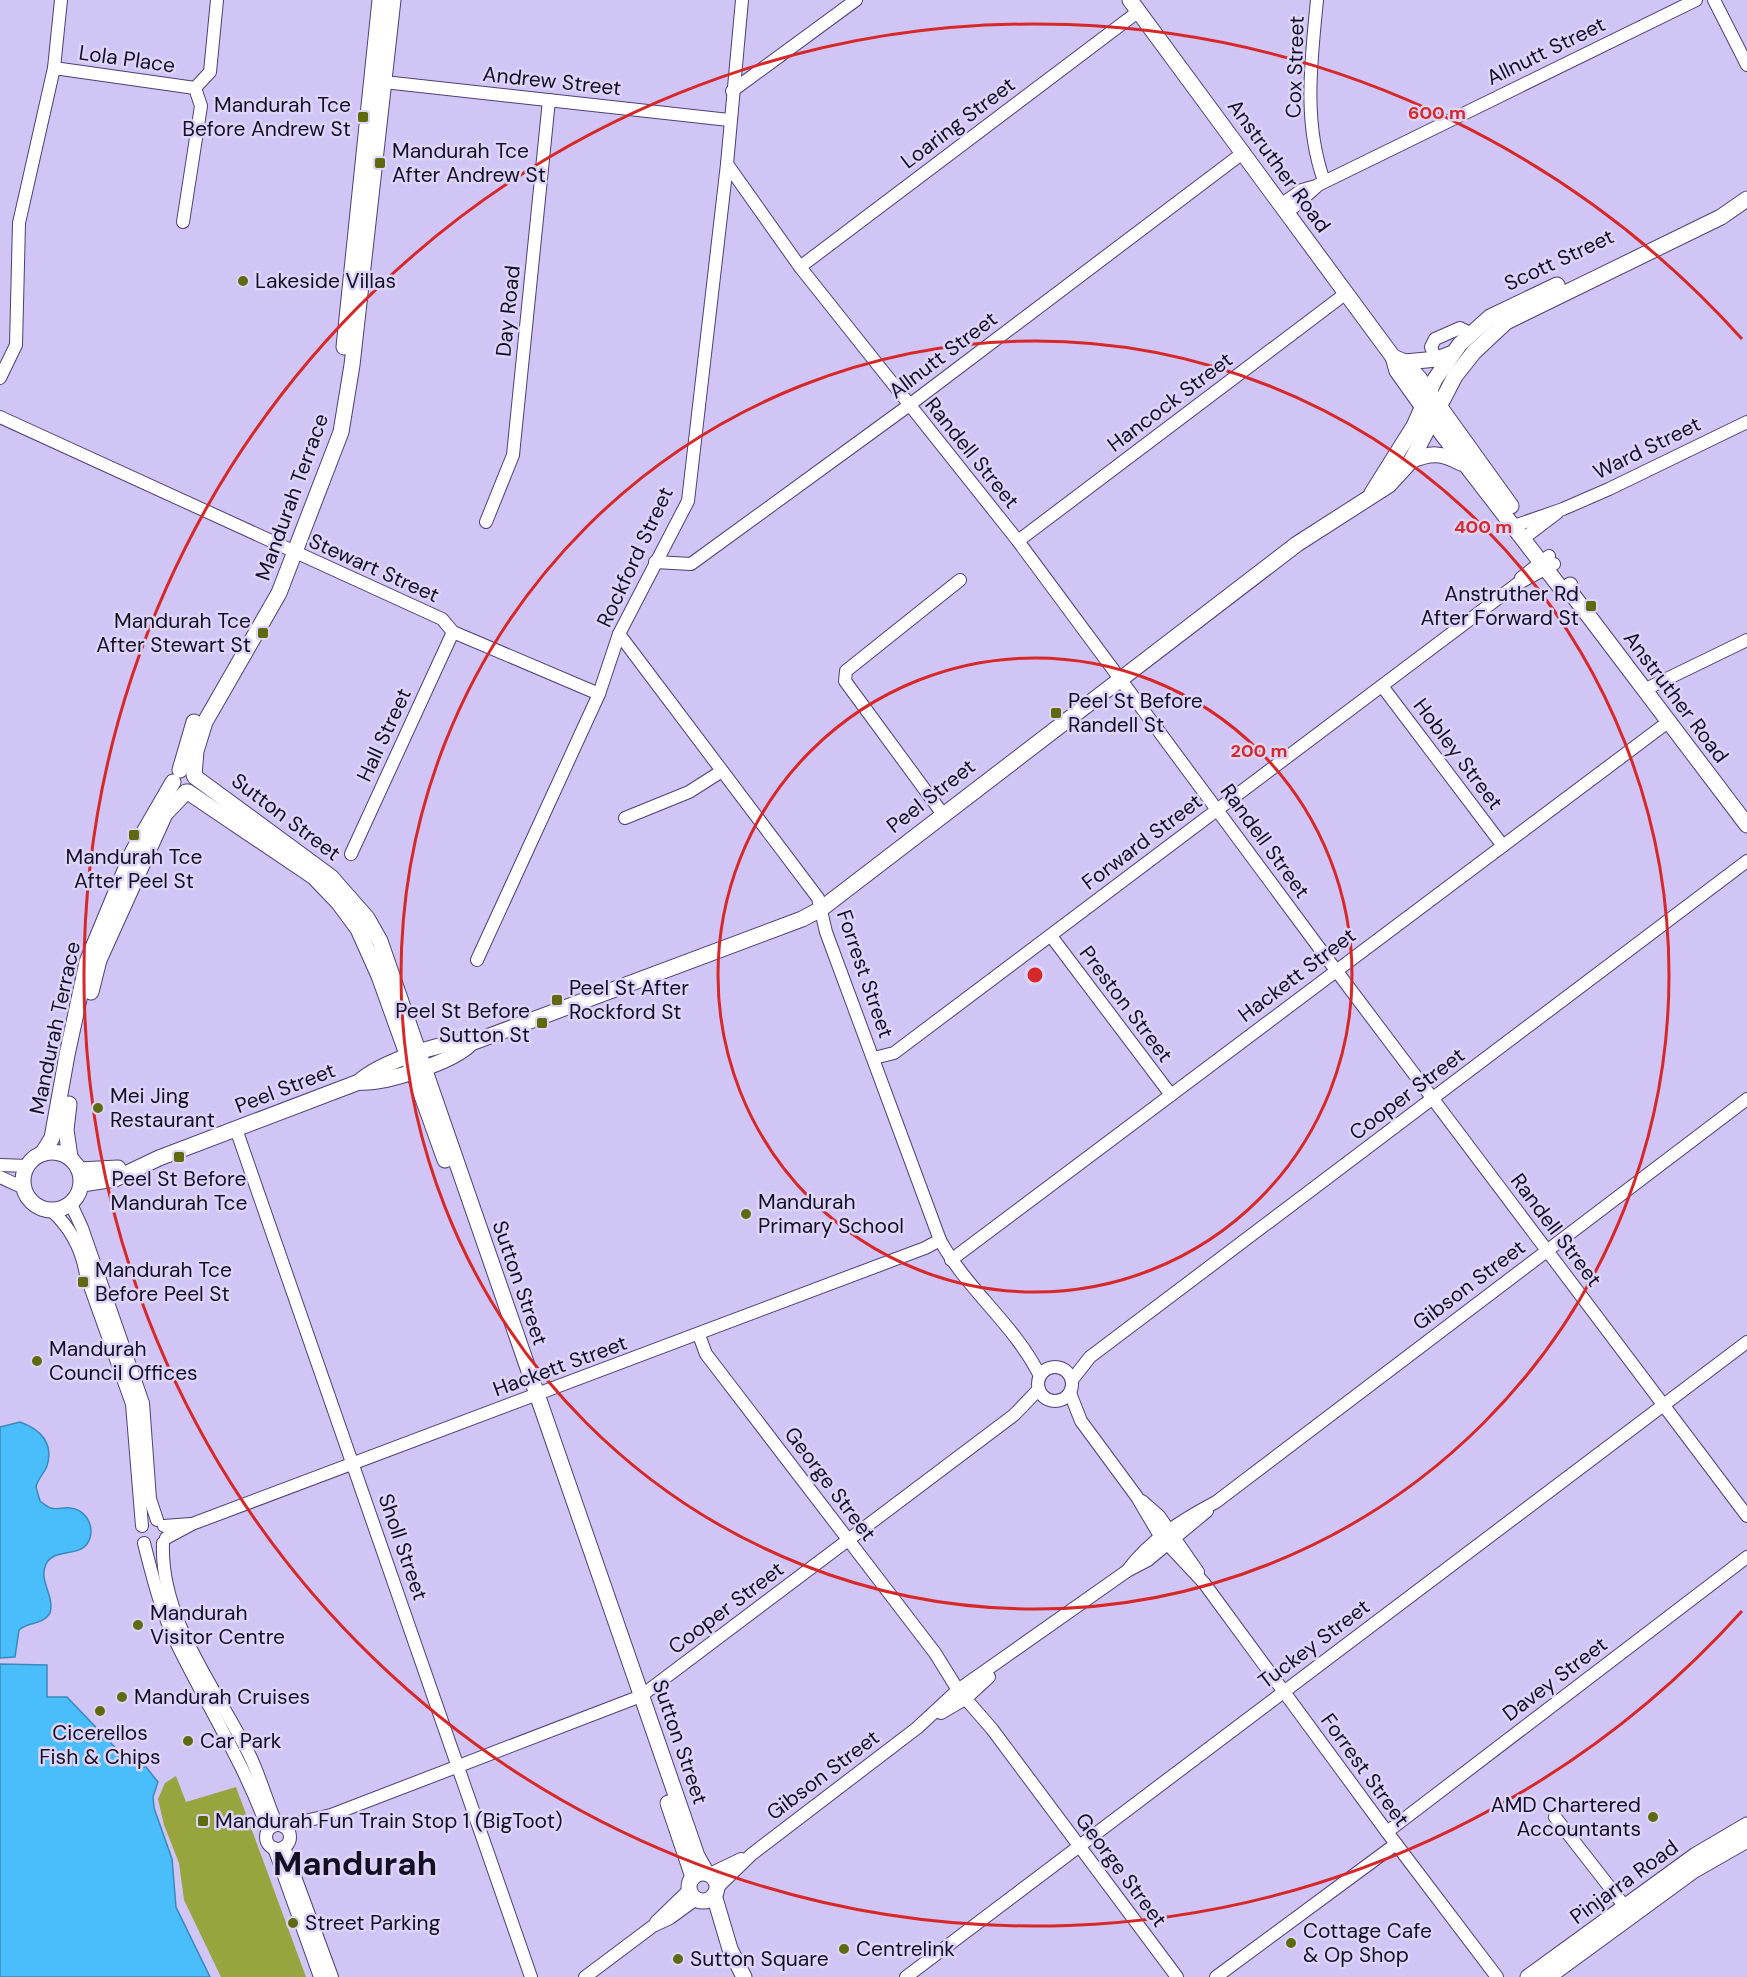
<svg xmlns="http://www.w3.org/2000/svg" width="1747" height="1977" font-family="'DM Sans',sans-serif">
<style>
.green{fill:#98a53e}
.water{fill:#4abdfb;stroke:#3a89ba;stroke-width:1.5}
.lines{fill:none;stroke-linecap:round;stroke-linejoin:round}
.minor-casing{stroke:#4f3f73;stroke-width:14}
.major-casing{stroke:#4f3f73;stroke-width:17}
.minor{stroke:#fff;stroke-width:12}
.major{stroke:#fff;stroke-width:15}
.ring{fill:none;stroke:#d62828;stroke-width:3}
.poi-dot{fill:#5f690e;stroke:#ddd4f9;stroke-width:2}
.labels{text-anchor:middle;dominant-baseline:central;stroke-width:5;stroke-linejoin:round;paint-order:stroke}
.street-label{font-size:21px;fill:#150f24;stroke:#ddd4f9}
.poi-label{font-size:21px;fill:#150f24;stroke:#ddd4f9;text-anchor:start}
.town-label{font-size:33px;font-weight:bold;fill:#150f24;stroke:#ddd4f9}
.centre{fill:#d62828;stroke:#ddd4f9;stroke-width:3}
.ring-label{font-size:18px;text-anchor:middle;font-weight:bold;fill:#d62828;stroke:#ddd4f9;stroke-width:5;stroke-linejoin:round;paint-order:stroke}
</style>
<rect width="100%" height="100%" fill="#d1c5f6"/>
<path class="green" d="M176 1776 186 1802 236 1787 306 1977H221L184 1900 179 1863 164 1825 158 1799 165 1783Z"/>
<g class="water">
<path d="M20 1422C40 1429 54 1443 47 1466 44 1474 38 1478 36 1487L40 1501C44 1504 47 1507 51 1508 57 1510 64 1507 70 1508 84 1509 94 1523 90 1538 83 1560 55 1546 46 1564 38 1581 55 1595 50 1613 42 1626 29 1621 19 1630L15 1657 0 1658V1427Z"/>
<path d="M0 1664 47 1665V1697H67L131 1764 146 1767 158 1782 153 1797 154 1808 172 1859 176 1907 210 1977H0Z"/>
</g>
<g class="lines">
<defs>
<g id="minor">
<path d="M1317 0C1311 62 1303 122 1324 181"/>
<path d="M1714 0 1747 65"/>
<path d="M54 68 195 88"/>
<path d="M375 81 729 120"/>
<path d="M732 91 856 0"/>
<path d="M727 164 800 267 1018 541 1326 957 1747 1516"/>
<path d="M1282 204 1302 190 1316 186 1696 0"/>
<path d="M1288 212 1316 187"/>
<path d="M183 222 201 106 195 88 210 72 217 0"/>
<path d="M800 267 1139 11"/>
<path d="M1434 355 1431 347 1435 339 1460 328 1470 333"/>
<path d="M0 378 16 345 19 223 54 68 61 0"/>
<path d="M0 417 442 619 453 632 599 694"/>
<path d="M486 522 513 455 549 100"/>
<path d="M1514 526 1563 509 1609 489 1747 422"/>
<path d="M1524 538 1557 513"/>
<path d="M1018 541 1345 294"/>
<path d="M655 562 691 564 908 406 1244 152"/>
<path d="M1521 578 1549 556"/>
<path d="M619 634 818 898 826 932 940 1240C967 1290 1015 1325 1040 1376"/>
<path d="M1382 686 1503 846"/>
<path d="M1644 690 1747 640"/>
<path d="M942 813 845 681 846 671 960 580"/>
<path d="M625 818 689 792 722 771"/>
<path d="M351 854 453 632"/>
<path d="M1051 936 1171 1095"/>
<path d="M477 960 599 694 619 634 688 501 727 164 742 0"/>
<path d="M874 1058 894 1053 1517 584 1554 564"/>
<path d="M236 1129 531 1977"/>
<path d="M0 1165 28 1166"/>
<path d="M0 1177 24 1188"/>
<path d="M71 1204 82 1228 143 1403 150 1499 157 1520"/>
<path d="M51 1210C71 1228 82 1249 86 1275L132 1404 142 1526"/>
<path d="M951 1260 1668 722"/>
<path d="M699 1335 706 1354 935 1653 958 1690 992 1729 1177 1977"/>
<circle cx="1055" cy="1384" r="17"/>
<path d="M1072 1380 1090 1357 1747 861"/>
<path d="M1070 1393 1081 1421 1137 1497 1160 1536 1204 1583 1387 1832 1497 1977"/>
<path d="M1142 1501 1159 1516 1198 1572"/>
<path d="M164 1526 191 1524"/>
<path d="M166 1538 192 1524 925 1248 940 1240"/>
<path d="M144 1543C153 1579 162 1615 179 1648 209 1709 245 1765 268 1830"/>
<path d="M163 1543C160 1619 215 1687 248 1752 260 1775 266 1801 277 1825"/>
<path d="M1127 1571C1150 1540 1182 1520 1216 1502L1747 1099"/>
<path d="M941 1713 965 1699 989 1677"/>
<path d="M1555 1817 1629 1912"/>
<circle cx="278" cy="1837" r="12"/>
<path d="M283 1826 331 1815 641 1696 1014 1415 1039 1389"/>
<path d="M1387 1832 1747 1557"/>
<path d="M284 1847 332 1977"/>
<path d="M274 1848 320 1977"/>
<path d="M710 1874 741 1859"/>
<path d="M717 1888 752 1854 917 1728 958 1690 1127 1571 1148 1560 1207 1511"/>
<path d="M656 1922 689 1890"/>
<path d="M585 1977 653 1926 670 1918 696 1899"/>
<path d="M906 1977 1747 1342"/>
<path d="M1216 1977 1396 1844"/>
</g>
<g id="major">
<path d="M1130 0 1393 357 1397 371 1442 434 1563 591 1572 594"/>
<path d="M344 347 380 0"/>
<path d="M1393 357 1405 362 1419 378 1511 506"/>
<path d="M1405 362 1437 359 1453 353"/>
<path d="M1411 461C1431 452 1442 453 1461 463"/>
<path d="M1372 493 1414 426 1435 379 1460 344 1490 317 1557 285"/>
<path d="M1570 585 1572 594 1747 825"/>
<path d="M180 770 194 722"/>
<path d="M194 775 196 751 205 722 279 593 341 432 352 365 393 0"/>
<path d="M195 777 331 877 367 918 380 941 697 1856 706 1872"/>
<path d="M188 792 314 877 338 902 358 929 379 976 445 1160"/>
<path d="M91 992 99 960 165 814 186 792"/>
<path d="M359 1082C384 1084 454 1062 471 1043L802 919 821 909 1297 544 1389 485 1411 461 1455 376 1474 352 1506 322 1721 217 1747 199"/>
<path d="M69 1104 66 1130 70 1157"/>
<circle cx="52" cy="1181" r="29"/>
<path d="M42 1154 52 1138 67 1055 87 962 133 851 173 782"/>
<path d="M80 1170 118 1168"/>
<path d="M82 1184 115 1179 159 1158 359 1082C378 1064 445 1039 471 1043"/>
<path d="M668 1803 693 1877"/>
<circle cx="703" cy="1887" r="14"/>
<path d="M714 1895 730 1949 744 1977"/>
<path d="M1528 1977 1696 1855 1747 1825"/>
<path d="M1548 1977 1693 1871 1747 1840"/>
</g>
</defs>
<use href="#minor" class="minor-casing"/>
<use href="#major" class="major-casing"/>
<use href="#minor" class="minor"/>
<use href="#major" class="major"/>
</g>
<g class="ring">
<circle cx="1035" cy="975" r="317"/>
<circle cx="1035" cy="975" r="634"/>
<path d="M1742 1611A951 951 0 1 1 1742 339"/>
</g>
<g class="poi-dot">
<rect x="357" y="111" width="12" height="12" rx="3"/>
<rect x="374" y="157" width="12" height="12" rx="3"/>
<circle cx="243" cy="281" r="6"/>
<rect x="1585" y="600" width="12" height="12" rx="3"/>
<rect x="257" y="627" width="12" height="12" rx="3"/>
<rect x="1050" y="707" width="12" height="12" rx="3"/>
<rect x="128" y="829" width="12" height="12" rx="3"/>
<rect x="551" y="994" width="12" height="12" rx="3"/>
<rect x="536" y="1017" width="12" height="12" rx="3"/>
<circle cx="98" cy="1108" r="6"/>
<rect x="173" y="1151" width="12" height="12" rx="3"/>
<circle cx="746" cy="1214" r="6"/>
<rect x="77" y="1276" width="12" height="12" rx="3"/>
<circle cx="37" cy="1361" r="6"/>
<circle cx="138" cy="1625" r="6"/>
<circle cx="122" cy="1697" r="6"/>
<circle cx="100" cy="1711" r="6"/>
<circle cx="188" cy="1741" r="6"/>
<circle cx="1653" cy="1817" r="6"/>
<rect x="197" y="1815" width="12" height="12" rx="3"/>
<circle cx="293" cy="1923" r="6"/>
<circle cx="1291" cy="1943" r="6"/>
<circle cx="844" cy="1949" r="6"/>
<circle cx="678" cy="1959" r="6"/>
</g>
<g class="labels">
<g class="street-label">
<text transform="translate(1546 51) rotate(-26)">Allnutt Street</text>
<text transform="translate(127 59) rotate(8)">Lola Place</text>
<text transform="translate(1295 67) rotate(-88)">Cox Street</text>
<text transform="translate(552 81) rotate(6)">Andrew Street</text>
<text transform="translate(958 123) rotate(-37)">Loaring Street</text>
<text transform="translate(1279 166) rotate(54)">Anstruther Road</text>
<text transform="translate(1559 260) rotate(-25)">Scott Street</text>
<text transform="translate(508 311) rotate(-84)">Day Road</text>
<text transform="translate(943 355) rotate(-37)">Allnutt Street</text>
<text transform="translate(1170 402) rotate(-37)">Hancock Street</text>
<text transform="translate(1647 448) rotate(-26)">Ward Street</text>
<text transform="translate(972 453) rotate(51)">Randell Street</text>
<text transform="translate(292 497) rotate(-70)">Mandurah Terrace</text>
<text transform="translate(635 557) rotate(-65)">Rockford Street</text>
<text transform="translate(374 568) rotate(24)">Stewart Street</text>
<text transform="translate(1676 697) rotate(53)">Anstruther Road</text>
<text transform="translate(384 735) rotate(-65)">Hall Street</text>
<text transform="translate(1458 754) rotate(53)">Hobley Street</text>
<text transform="translate(931 796) rotate(-38)">Peel Street</text>
<text transform="translate(286 817) rotate(37)">Sutton Street</text>
<text transform="translate(1265 841) rotate(54)">Randell Street</text>
<text transform="translate(1142 842) rotate(-37)">Forward Street</text>
<text transform="translate(865 974) rotate(71)">Forrest Street</text>
<text transform="translate(1297 975) rotate(-37)">Hackett Street</text>
<text transform="translate(1126 1004) rotate(53)">Preston Street</text>
<text transform="translate(55 1028) rotate(-78)">Mandurah Terrace</text>
<text transform="translate(285 1088) rotate(-21)">Peel Street</text>
<text transform="translate(1407 1094) rotate(-37)">Cooper Street</text>
<text transform="translate(1556 1230) rotate(53)">Randell Street</text>
<text transform="translate(520 1283) rotate(71)">Sutton Street</text>
<text transform="translate(1469 1285) rotate(-37)">Gibson Street</text>
<text transform="translate(560 1366) rotate(-20)">Hackett Street</text>
<text transform="translate(830 1484) rotate(53)">George Street</text>
<text transform="translate(403 1547) rotate(71)">Sholl Street</text>
<text transform="translate(726 1608) rotate(-37)">Cooper Street</text>
<text transform="translate(1314 1644) rotate(-37)">Tuckey Street</text>
<text transform="translate(1555 1679) rotate(-37)">Davey Street</text>
<text transform="translate(680 1742) rotate(71)">Sutton Street</text>
<text transform="translate(1365 1770) rotate(54)">Forrest Street</text>
<text transform="translate(823 1775) rotate(-37)">Gibson Street</text>
<text transform="translate(1121 1870) rotate(53)">George Street</text>
<text transform="translate(1624 1882) rotate(-36)">Pinjarra Road</text>
</g>
<g class="poi-label">
<text x="351" y="105" text-anchor="end">Mandurah Tce<tspan x="351" dy="24">Before Andrew St</tspan></text>
<text x="392" y="151">Mandurah Tce<tspan x="392" dy="24">After Andrew St</tspan></text>
<text x="255" y="281">Lakeside Villas</text>
<text x="1579" y="594" text-anchor="end">Anstruther Rd<tspan x="1579" dy="24">After Forward St</tspan></text>
<text x="251" y="621" text-anchor="end">Mandurah Tce<tspan x="251" dy="24">After Stewart St</tspan></text>
<text x="1068" y="701">Peel St Before<tspan x="1068" dy="24">Randell St</tspan></text>
<text x="134" y="857" text-anchor="middle">Mandurah Tce<tspan x="134" dy="24">After Peel St</tspan></text>
<text x="569" y="988">Peel St After<tspan x="569" dy="24">Rockford St</tspan></text>
<text x="530" y="1011" text-anchor="end">Peel St Before<tspan x="530" dy="24">Sutton St</tspan></text>
<text x="110" y="1096">Mei Jing<tspan x="110" dy="24">Restaurant</tspan></text>
<text x="179" y="1179" text-anchor="middle">Peel St Before<tspan x="179" dy="24">Mandurah Tce</tspan></text>
<text x="758" y="1202">Mandurah<tspan x="758" dy="24">Primary School</tspan></text>
<text x="95" y="1270">Mandurah Tce<tspan x="95" dy="24">Before Peel St</tspan></text>
<text x="49" y="1349">Mandurah<tspan x="49" dy="24">Council Offices</tspan></text>
<text x="150" y="1613">Mandurah<tspan x="150" dy="24">Visitor Centre</tspan></text>
<text x="134" y="1697">Mandurah Cruises</text>
<text x="100" y="1733" text-anchor="middle">Cicerellos<tspan x="100" dy="24">Fish &amp; Chips</tspan></text>
<text x="200" y="1741">Car Park</text>
<text x="1641" y="1805" text-anchor="end">AMD Chartered<tspan x="1641" dy="24">Accountants</tspan></text>
<text x="215" y="1821">Mandurah Fun Train Stop 1 (BigToot)</text>
<text x="305" y="1923">Street Parking</text>
<text x="1303" y="1931">Cottage Cafe<tspan x="1303" dy="24">&amp; Op Shop</tspan></text>
<text x="856" y="1949">Centrelink</text>
<text x="690" y="1959">Sutton Square</text>
</g>
<g class="town-label">
<text x="355" y="1863">Mandurah</text>
</g>
</g>
<circle cx="1035" cy="975" r="9" class="centre"/>
<g class="ring-label">
<text x="1437" y="119">600 m</text>
<text x="1483" y="533">400 m</text>
<text x="1259" y="757">200 m</text>
</g>
</svg>
